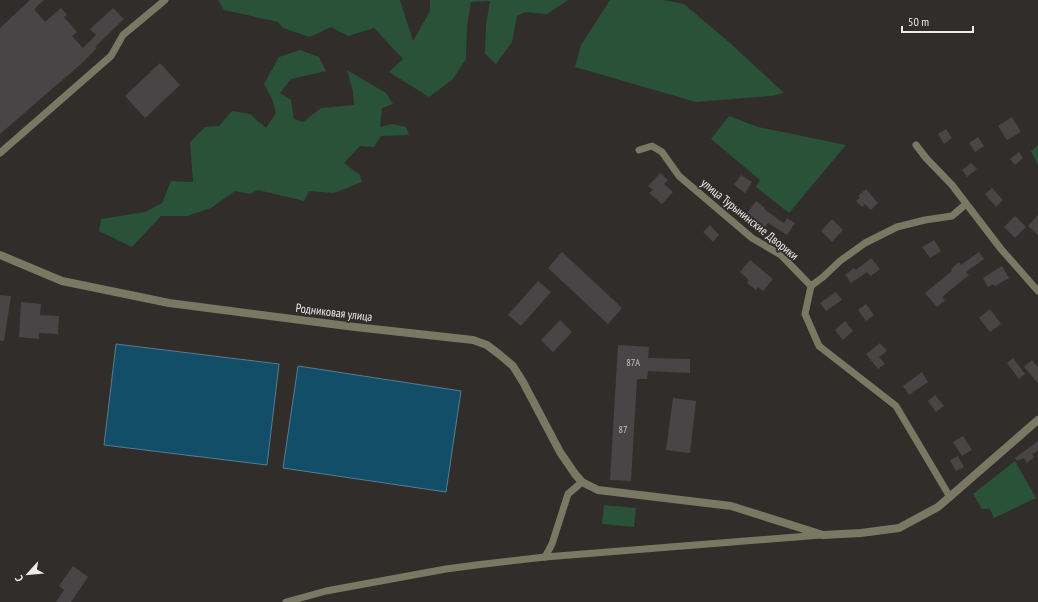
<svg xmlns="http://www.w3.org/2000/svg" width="1038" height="602" font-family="'PT Sans Narrow',sans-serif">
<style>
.green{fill:#295238}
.water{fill:#124e68;stroke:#547d8f}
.building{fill:#494547}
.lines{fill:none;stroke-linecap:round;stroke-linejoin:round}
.minor{stroke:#797862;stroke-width:7}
.tertiary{stroke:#797862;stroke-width:8}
.labels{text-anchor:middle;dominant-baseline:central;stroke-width:4;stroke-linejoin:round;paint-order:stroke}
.number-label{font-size:10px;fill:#c5c2c2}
.street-label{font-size:12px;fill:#eeeceb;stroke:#302d2b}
</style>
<rect width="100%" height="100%" fill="#302d2b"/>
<g class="green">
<path d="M218 0H400L413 41 430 11V0H568L547 14 525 12 517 16 512 42 496 64 485 54 486 25 490 1 471 2 467 26 466 59 452 80 429 97 389 72 403 59 374 28 348 36 331 27 310 37 283 28 278 22 224 10Z"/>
<path d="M610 0H663L684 4 730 43 784 93 771 96 696 102 575 67 581 45Z"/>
<path d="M300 50 319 57 326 71 291 79 280 93 291 100 294 119 303 122 321 108 354 105 353 92 347 70 386 93 393 104 382 108 380 127 392 124 406 127 409 135 381 136 374 147 360 146 344 163 360 175 362 182 334 193 309 191 304 201 258 190 250 194 235 191 211 208 187 216H161L132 247 99 231 101 219 145 212 162 203 171 181 193 182 190 142 205 127 219 126 232 111 250 114 266 128 276 113 272 99 264 84 279 57Z"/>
<path d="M729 116 758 127 846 145 789 213 756 187 760 180 711 139Z"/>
<path d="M1038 145V165L1031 151Z"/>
<path d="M1015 461 1036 498 994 518 990 509H982L973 494Z"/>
<path d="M604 505 636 508 634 527 602 524Z"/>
</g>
<g class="water">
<path d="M116 344 279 364 267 465 104 445Z"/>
<path d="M298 366 461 391 446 492 283 468Z"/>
</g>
<g class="building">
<path d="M30 0H44L34 9 45 22 61 8 67 15 64 17 77 32 72 36 83 48 96 35 90 29 113 8 124 19 95 47 97 48 82 63 0 134V28Z"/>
<path d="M160 63 180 85 145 118 125 96Z"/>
<path d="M1012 117 1021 132 1007 140 998 126Z"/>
<path d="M946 129 952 138 944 144 938 134Z"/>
<path d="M978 137 984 146 975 152 969 143Z"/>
<path d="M1019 152 1023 158 1015 165 1010 159Z"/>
<path d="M971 163 977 169 967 177 962 170Z"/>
<path d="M660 173 668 180 664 184 673 192 662 204 649 193 653 190 648 186Z"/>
<path d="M741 175 752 182 745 193 734 185Z"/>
<path d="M992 188 1003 200 996 207 985 194Z"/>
<path d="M866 189 878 203 871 210 865 204 862 207 856 201 860 198 858 196Z"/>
<path d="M756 201 765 208 764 209 784 223 787 218 795 223 787 235 768 223 764 229 745 216Z"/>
<path d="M1038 215V235L1028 226Z"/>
<path d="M1015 216 1026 227 1015 238 1004 227Z"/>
<path d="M832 219 843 230 832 242 821 231Z"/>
<path d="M710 225 719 235 713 242 703 232Z"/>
<path d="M934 240 941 251 930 258 922 247Z"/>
<path d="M562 252 622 308 608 324 548 268Z"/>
<path d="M979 252 984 259 966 272 969 275 942 297 945 300 937 307 925 293 952 271 951 269 959 262 961 265Z"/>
<path d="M871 258 880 269 871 276 867 272 851 283 845 275 854 268 856 270Z"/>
<path d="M750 260 773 279 763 291 758 287 756 290 747 283 749 280 740 272Z"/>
<path d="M1002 266 1009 278 995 286 993 284 988 287 983 278Z"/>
<path d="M538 281 551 292 521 326 508 315Z"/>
<path d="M836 292 842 300 826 311 820 303Z"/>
<path d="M0 295 11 296 4 341H0Z"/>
<path d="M21 302 41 304 40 315 59 316 58 334 39 333V339L19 337Z"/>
<path d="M866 304 874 315 866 321 858 310Z"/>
<path d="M990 309 1001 324 990 332 979 318Z"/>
<path d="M560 320 572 332 553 352 541 340Z"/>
<path d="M845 321 853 331 843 340 835 330Z"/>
<path d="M880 343 887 351 879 357 885 364 878 369 866 354Z"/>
<path d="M618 345 649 347 648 358 690 359V373L648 371 647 379H637L631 481 610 480Z"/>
<path d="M1013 358 1025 374 1019 379 1007 363Z"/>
<path d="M1032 360 1038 367V383L1024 367Z"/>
<path d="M922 372 928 382 909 395 903 386Z"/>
<path d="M935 395 944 406 936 412 928 401Z"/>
<path d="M673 398 696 401 690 453 666 450Z"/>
<path d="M963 436 972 450 962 456 953 442Z"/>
<path d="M1038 441V451L1032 454 1034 457 1027 463 1024 458 1017 461 1015 458Z"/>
<path d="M958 456 964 467 956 471 950 460Z"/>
<path d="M73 566 88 577 71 602H56L64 590 59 586Z"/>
</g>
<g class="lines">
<g class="minor">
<path d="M916 145 926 158 952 185 1001 249 1038 291"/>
<path d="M639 150 652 146 662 152 679 176 752 238 781 255 811 286 805 314 819 346 896 406 950 497"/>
<path d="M0 153 111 56 123 35 165 0"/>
<path d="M811 286 823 277 840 261 865 243 897 227 925 220 952 216 966 204"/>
<path d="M545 557 552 544 568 494 582 482"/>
<path d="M286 602 326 591 446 569 476 565 545 557 821 535"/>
</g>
<path class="tertiary" d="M0 255 62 281 169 303 355 327 473 340 487 345 500 355 513 366 523 382 560 452 575 474 582 482 598 490 731 506 823 535 861 533 899 528 938 507 1038 420"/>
</g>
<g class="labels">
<g class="number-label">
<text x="633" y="362">87А</text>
<text x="623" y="429">87</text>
</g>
<g class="street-label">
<text transform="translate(750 219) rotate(39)">улица Турынинские Дворики</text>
<text transform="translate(334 312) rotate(7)">Родниковая улица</text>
</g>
</g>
<g transform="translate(28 574) rotate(243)" stroke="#302d2b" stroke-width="3" paint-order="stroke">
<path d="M0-3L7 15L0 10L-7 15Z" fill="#eeeceb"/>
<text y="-6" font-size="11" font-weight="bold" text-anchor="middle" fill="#eeeceb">С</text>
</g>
<path d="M902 26v6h71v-6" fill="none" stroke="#eeeceb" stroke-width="2"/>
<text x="908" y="26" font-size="12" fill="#eeeceb" stroke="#302d2b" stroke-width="3" paint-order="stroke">50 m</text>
</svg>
